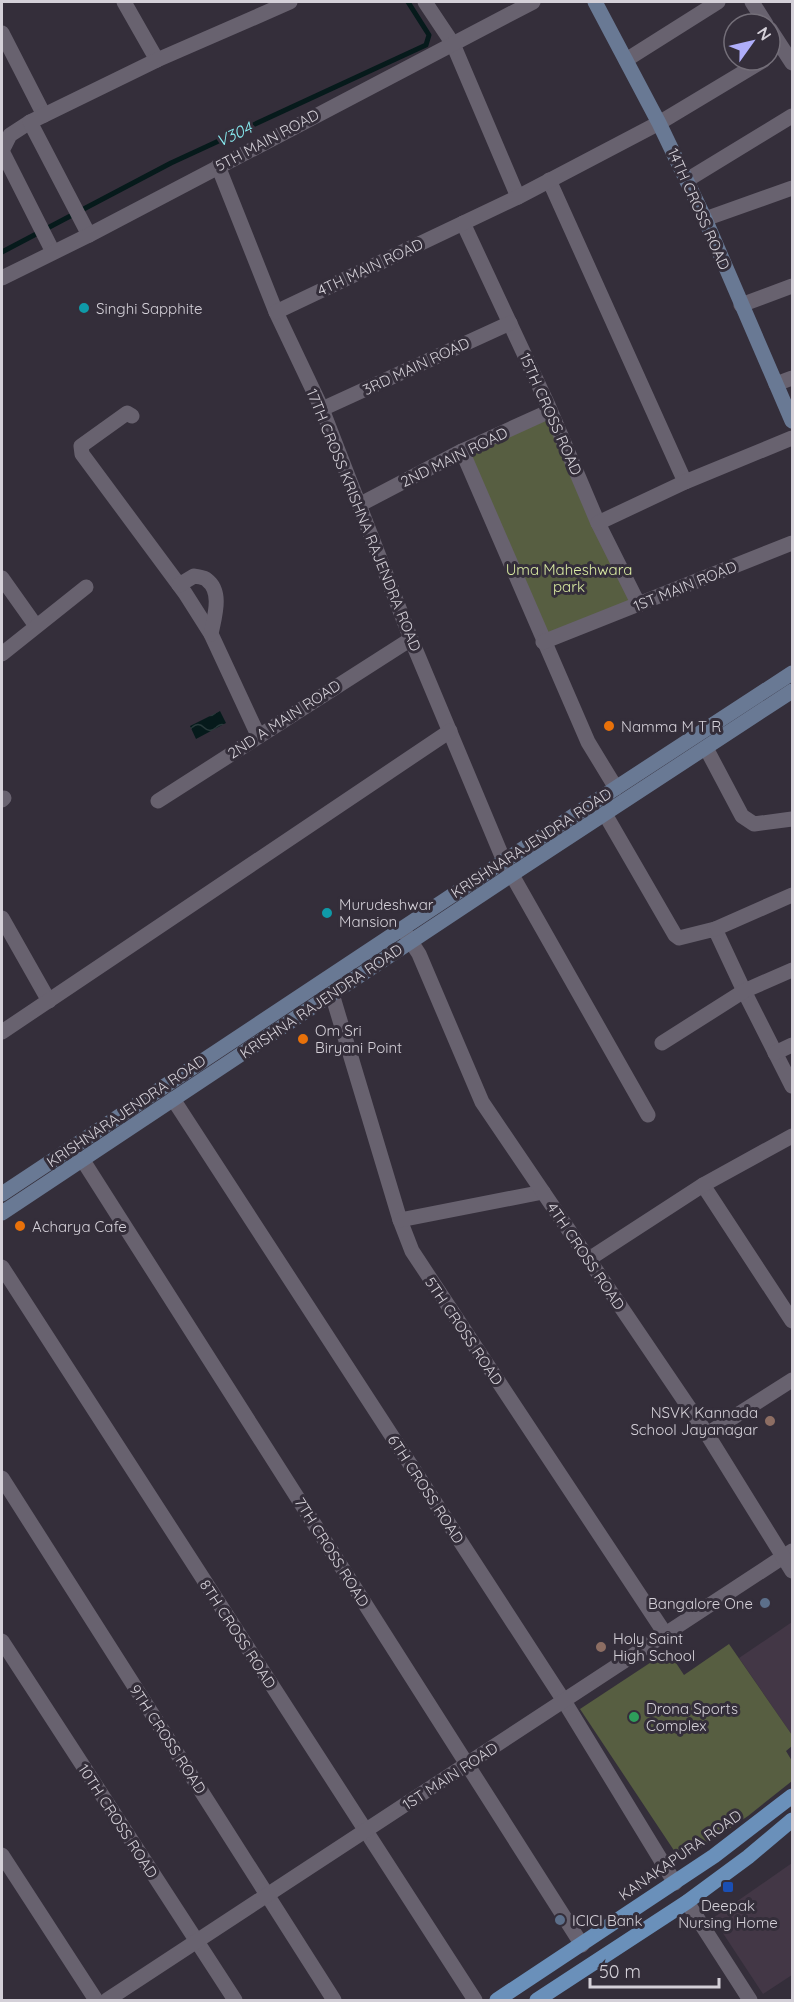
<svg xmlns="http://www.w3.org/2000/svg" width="794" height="2002" font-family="Quicksand,sans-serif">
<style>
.medical{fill:#433746}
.park{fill:#575e41}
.water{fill:url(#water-waves)}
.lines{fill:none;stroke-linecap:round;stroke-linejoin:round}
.stream{stroke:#061a1b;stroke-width:5}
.minor{stroke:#68626f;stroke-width:15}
.tertiary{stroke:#68626f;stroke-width:15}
.secondary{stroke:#697994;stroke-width:15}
.primary{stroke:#6a90ba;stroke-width:15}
.culture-dot{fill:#0f9aa8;stroke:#342e3a;stroke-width:2}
.food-dot{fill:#e8710a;stroke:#342e3a;stroke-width:2}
.education-dot{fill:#8d6e63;stroke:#342e3a;stroke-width:2}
.service-dot{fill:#5c6f8a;stroke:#342e3a;stroke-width:2}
.leisure-dot{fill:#2e9e5b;stroke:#342e3a;stroke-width:2}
.transit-dot{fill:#1a4fb4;stroke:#342e3a;stroke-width:2}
.labels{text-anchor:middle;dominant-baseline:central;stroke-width:6;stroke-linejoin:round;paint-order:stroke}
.street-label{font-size:15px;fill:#d4d0d8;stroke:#342e3a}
.poi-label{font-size:15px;fill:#d4d0d8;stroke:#342e3a;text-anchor:start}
.park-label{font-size:15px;fill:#d9eaa2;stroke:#342e3a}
.water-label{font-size:16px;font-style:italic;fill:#8aeff4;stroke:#342e3a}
</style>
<defs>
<pattern id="water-waves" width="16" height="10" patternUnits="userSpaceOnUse" patternTransform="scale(1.5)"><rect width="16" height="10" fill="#061a1b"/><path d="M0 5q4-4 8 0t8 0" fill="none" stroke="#293a3b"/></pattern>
</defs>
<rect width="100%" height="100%" fill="#342e3a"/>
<g class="medical">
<path d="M792 1622V1735L739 1658Z"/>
<path d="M792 1863V1975L763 1994 713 1918Z"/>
</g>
<g class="park">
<path d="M550 411 635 607 543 642 462 451Z"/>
<path d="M729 1644 792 1735V1746L786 1751 792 1761V1781L748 1816 681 1861 580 1709 668 1651 684 1675Z"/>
</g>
<path class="water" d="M220 711 226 723 196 739 190 726Z"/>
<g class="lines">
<path class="stream" d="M2 252 171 163 426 45 429 35 408 2"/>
<g class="minor">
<path d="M124 2 157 60"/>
<path d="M425 2 453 44 518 197"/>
<path d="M752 2 766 24"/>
<path d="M770 29 792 63"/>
<path d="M2 33 44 115"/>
<path d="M626 60 718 2"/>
<path d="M30 122 10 135 2 151 53 252"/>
<path d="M218 166 276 312 322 409 411 639 504 861 648 1115"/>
<path d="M549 180 685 482"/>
<path d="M687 180 792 116"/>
<path d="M705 219 792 188"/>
<path d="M463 223 548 405 598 523 639 605"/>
<path d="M89 235 30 122 157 60 290 2"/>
<path d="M2 278 89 235 533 2"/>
<path d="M741 305 792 286"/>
<path d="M276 312 518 197 659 123 764 60"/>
<path d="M776 384 792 378"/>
<path d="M322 409 510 323"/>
<path d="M132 416 127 413 81 446 82 454 185 593 211 634 258 735"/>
<path d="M462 451 588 742 616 788"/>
<path d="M359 505 462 451 550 411"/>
<path d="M598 523 685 482 792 438"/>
<path d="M2 578 36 626"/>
<path d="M179 585 194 576C198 577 204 577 207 580 223 592 214 618 211 634"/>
<path d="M543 642 792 543"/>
<path d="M2 654 86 587"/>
<path d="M706 748 742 816 754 824 792 819"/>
<path d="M2 800 4 798"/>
<path d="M158 801 411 639"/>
<path d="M605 814 675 935 679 938 715 929 744 991 792 1086"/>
<path d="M2 918 49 1001"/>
<path d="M715 929 792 895"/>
<path d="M332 994 400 1220 412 1251 666 1635"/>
<path d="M2 1032 450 731"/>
<path d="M662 1043 744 991 792 970"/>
<path d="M775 1053 792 1045"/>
<path d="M173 1099 564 1701 675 1883"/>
<path d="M82 1159 582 1945"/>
<path d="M703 1185 792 1321"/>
<path d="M400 1220 543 1192"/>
<path d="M589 1259 703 1185 792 1136"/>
<path d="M2 1267 475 2000"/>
<path d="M707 1434 792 1380"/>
<path d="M2 1478 334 2000"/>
<path d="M2 1641 235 2000"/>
<path d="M2 1855 96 2000"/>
<path d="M687 1902 750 2000"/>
<path d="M107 2000 792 1551"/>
</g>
<path class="tertiary" d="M404 931 419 954 482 1102 707 1434 792 1571"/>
<g class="secondary">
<path d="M595 2 659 123 705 219 792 421"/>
<path d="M2 1194 504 861 792 673"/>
<path d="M2 1213 511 875 792 691"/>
</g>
<g class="primary">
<path d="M497 2000 714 1856 792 1796"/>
<path d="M537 2000 687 1902 748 1857 792 1820"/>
</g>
</g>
<g class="culture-dot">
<circle cx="84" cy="308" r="6"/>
<circle cx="327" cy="913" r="6"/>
</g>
<g class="food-dot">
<circle cx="609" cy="726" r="6"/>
<circle cx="303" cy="1039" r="6"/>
<circle cx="20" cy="1226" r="6"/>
</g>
<g class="education-dot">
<circle cx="770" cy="1421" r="6"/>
<circle cx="601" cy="1647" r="6"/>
</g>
<g class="service-dot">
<circle cx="765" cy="1603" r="6"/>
<circle cx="560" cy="1920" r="6"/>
</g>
<circle class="leisure-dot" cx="634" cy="1717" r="6"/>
<rect class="transit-dot" x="722" y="1881" width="12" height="12" rx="3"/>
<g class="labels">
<g class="street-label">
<text transform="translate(267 140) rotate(-28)">5TH MAIN ROAD</text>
<text transform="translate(699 209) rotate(66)">14TH CROSS ROAD</text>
<text transform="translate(370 267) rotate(-25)">4TH MAIN ROAD</text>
<text transform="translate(416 366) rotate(-25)">3RD MAIN ROAD</text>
<text transform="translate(551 414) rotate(66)">15TH CROSS ROAD</text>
<text transform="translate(454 457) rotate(-26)">2ND MAIN ROAD</text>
<text transform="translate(364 520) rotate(68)">17TH CROSS KRISHNA RAJENDRA ROAD</text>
<text transform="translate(685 586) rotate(-22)">1ST MAIN ROAD</text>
<text transform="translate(284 719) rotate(-33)">2ND A MAIN ROAD</text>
<text transform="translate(531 843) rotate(-33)">KRISHNARAJENDRA ROAD</text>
<text transform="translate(321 1001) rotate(-34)">KRISHNA RAJENDRA ROAD</text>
<text transform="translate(126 1111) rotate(-34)">KRISHNARAJENDRA ROAD</text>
<text transform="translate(586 1256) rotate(56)">4TH CROSS ROAD</text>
<text transform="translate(464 1331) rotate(56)">5TH CROSS ROAD</text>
<text transform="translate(426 1489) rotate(57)">6TH CROSS ROAD</text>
<text transform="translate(332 1552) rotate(58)">7TH CROSS ROAD</text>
<text transform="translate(238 1634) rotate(57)">8TH CROSS ROAD</text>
<text transform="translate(168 1739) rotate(57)">9TH CROSS ROAD</text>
<text transform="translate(450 1776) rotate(-33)">1ST MAIN ROAD</text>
<text transform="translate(118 1821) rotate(57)">10TH CROSS ROAD</text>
<text transform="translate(680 1855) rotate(-35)">KANAKAPURA ROAD</text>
</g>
<g class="poi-label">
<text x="96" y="308">Singhi Sapphite</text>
<text x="621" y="726">Namma M T R</text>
<text x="339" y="904">Murudeshwar<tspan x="339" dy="17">Mansion</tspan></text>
<text x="315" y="1030">Om Sri<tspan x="315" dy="17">Biryani Point</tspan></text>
<text x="32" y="1226">Acharya Cafe</text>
<text x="758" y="1412" text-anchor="end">NSVK Kannada<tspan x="758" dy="17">School Jayanagar</tspan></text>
<text x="753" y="1603" text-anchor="end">Bangalore One</text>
<text x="613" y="1638">Holy Saint<tspan x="613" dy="17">High School</tspan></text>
<text x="646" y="1708">Drona Sports<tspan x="646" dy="17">Complex</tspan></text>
<text x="728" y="1905" text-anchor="middle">Deepak<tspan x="728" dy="17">Nursing Home</tspan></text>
<text x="572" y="1920">ICICI Bank</text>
</g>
<g class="park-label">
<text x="569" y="569">Uma Maheshwara<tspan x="569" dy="17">park</tspan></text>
</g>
<g class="water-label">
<text transform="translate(234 134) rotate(-25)">V304</text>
</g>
</g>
<rect width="794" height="2002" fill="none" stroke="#d4d0d8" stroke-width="6"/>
<g transform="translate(752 42) rotate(56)"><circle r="28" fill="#342e3a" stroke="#746f79" stroke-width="1.5"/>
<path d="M0-4.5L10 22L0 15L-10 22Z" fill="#afaefa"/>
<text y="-9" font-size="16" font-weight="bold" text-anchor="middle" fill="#d4d0d8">N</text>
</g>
<path d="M590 1978v9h129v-9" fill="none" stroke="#d4d0d8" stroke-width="3"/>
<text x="599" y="1978" font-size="18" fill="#d4d0d8" stroke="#342e3a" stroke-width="4.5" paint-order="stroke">50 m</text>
</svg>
